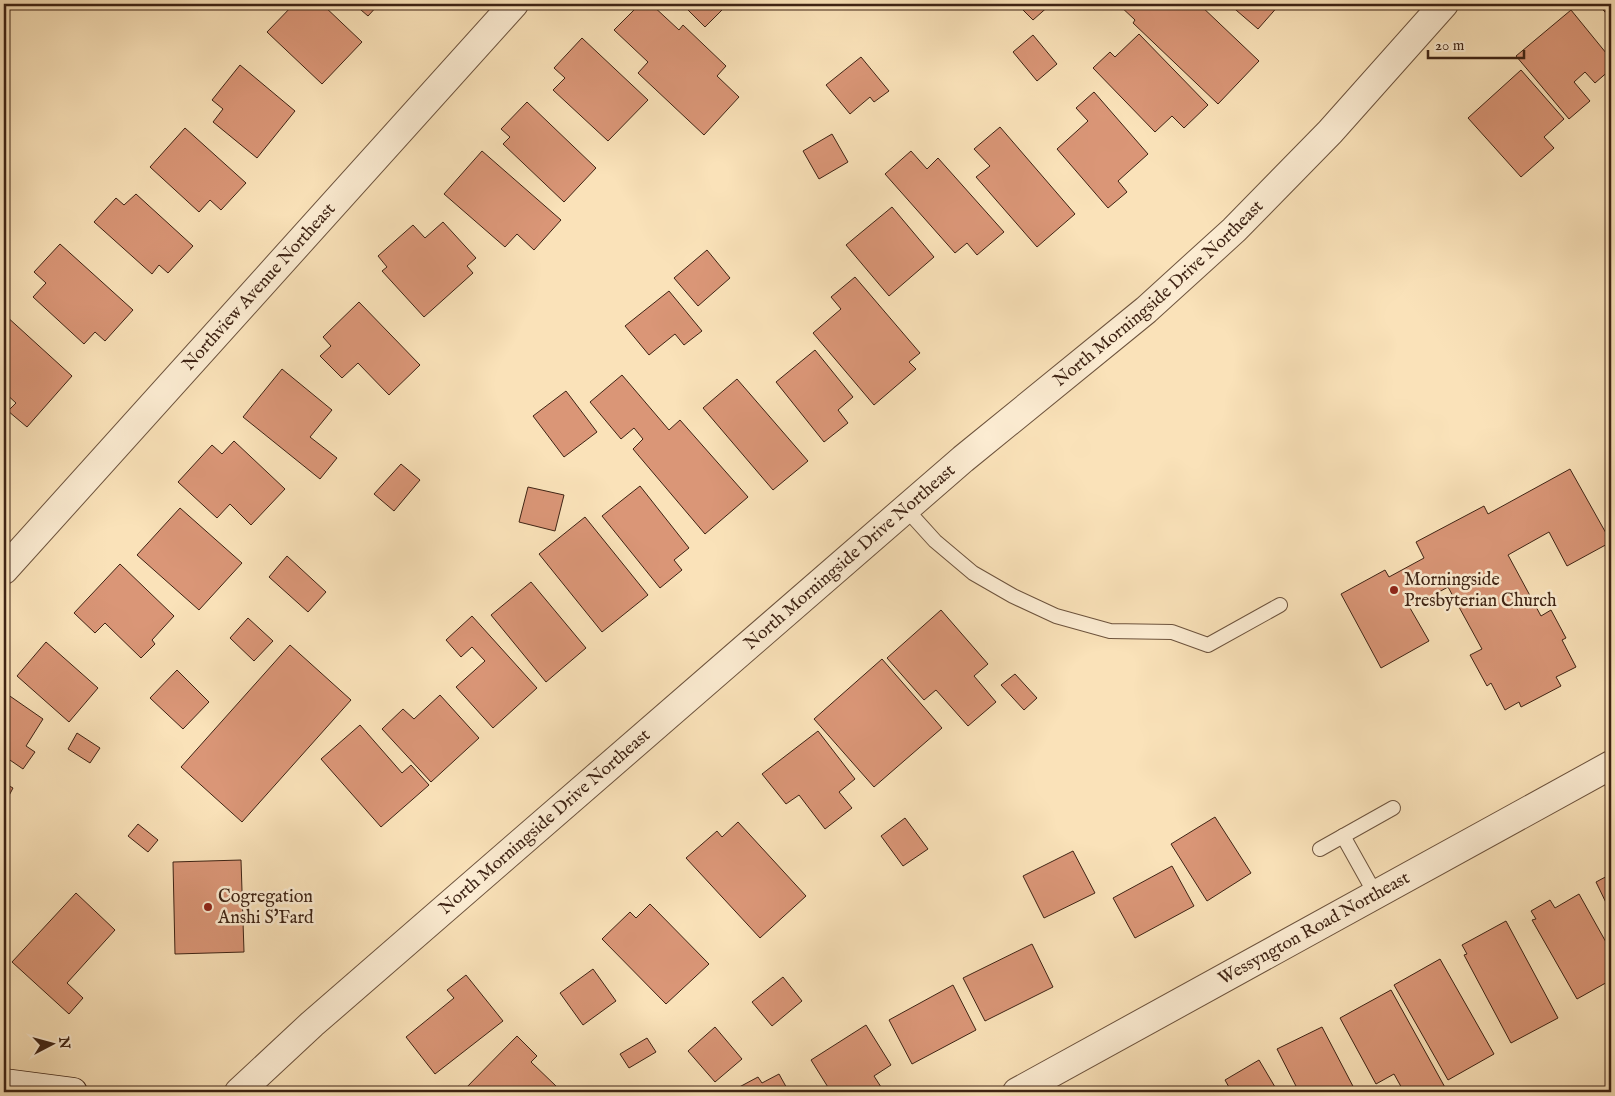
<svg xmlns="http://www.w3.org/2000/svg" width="1615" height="1096" font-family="'IM FELL English',serif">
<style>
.building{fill:#da9677;stroke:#3e2314}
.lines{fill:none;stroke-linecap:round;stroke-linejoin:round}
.lane-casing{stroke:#6d533d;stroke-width:16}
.street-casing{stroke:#6d533d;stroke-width:30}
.secondary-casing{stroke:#3e2314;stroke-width:30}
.lane{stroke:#fcecd2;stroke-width:14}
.street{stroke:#fcecd2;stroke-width:28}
.secondary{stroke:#fcecd2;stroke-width:28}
.poi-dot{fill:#8f2418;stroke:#fcecd2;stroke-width:2}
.labels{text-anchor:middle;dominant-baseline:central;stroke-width:5;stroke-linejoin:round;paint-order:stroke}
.street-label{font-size:18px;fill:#3e2314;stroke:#fcecd2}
.poi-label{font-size:18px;fill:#3e2314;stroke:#fcecd2;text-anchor:start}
</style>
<rect width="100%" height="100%" fill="#fae2b9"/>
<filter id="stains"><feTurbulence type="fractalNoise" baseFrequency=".004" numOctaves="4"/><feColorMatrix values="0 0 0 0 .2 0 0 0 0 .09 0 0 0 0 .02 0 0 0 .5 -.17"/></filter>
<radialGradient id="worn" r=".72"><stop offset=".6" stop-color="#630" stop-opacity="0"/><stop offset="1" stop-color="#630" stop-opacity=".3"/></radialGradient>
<g class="building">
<path d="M294 4H322L362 42 322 84 267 32Z"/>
<path d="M354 4H379L368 16Z"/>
<path d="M640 4H651L679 30 683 25 726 66 717 76 739 97 704 135 638 73 648 62 614 30Z"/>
<path d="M682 4H716L722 10 705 27Z"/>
<path d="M1017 4H1051L1033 20Z"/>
<path d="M1118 4H1199L1259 61 1218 104 1133 23 1135 20Z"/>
<path d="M1229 4H1280L1258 29Z"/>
<path d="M1598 4H1611V19Z"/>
<path d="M1571 10 1611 59V69L1595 83 1585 72 1574 82 1590 101 1569 119 1516 56Z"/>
<path d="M1139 34 1208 105 1184 128 1172 116 1155 132 1093 68 1110 52 1115 57Z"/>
<path d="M1033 35 1057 64 1037 81 1013 52Z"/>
<path d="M582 38 648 100 608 141 553 90 565 78 554 68Z"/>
<path d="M861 57 889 91 874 102 870 97 850 114 826 85Z"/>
<path d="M240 65 295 111 257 158 213 122 223 109 212 100Z"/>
<path d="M1521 70 1564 119 1544 137 1554 148 1521 177 1468 118Z"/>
<path d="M1094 92 1148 154 1118 181 1127 192 1108 208 1057 149 1088 121 1076 108Z"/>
<path d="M527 102 596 168 564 202 503 144 510 137 501 129Z"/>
<path d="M1000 127 1075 214 1037 247 976 177 990 166 974 149Z"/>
<path d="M185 128 246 183 221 210 210 200 199 212 150 167Z"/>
<path d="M832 134 848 162 819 179 803 151Z"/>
<path d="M482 151 561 220 534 250 517 234 505 247 444 194Z"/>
<path d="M911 151 927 169 938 158 1004 232 977 255 967 243 955 253 885 174Z"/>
<path d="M136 194 193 246 168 273 159 265 152 274 94 222 116 198 124 205Z"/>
<path d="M892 207 934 257 889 296 846 245Z"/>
<path d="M443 222 476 258 467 266 473 273 424 317 382 271 387 267 378 256 413 225 425 238Z"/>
<path d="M60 244 133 310 105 341 95 332 84 344 33 297 46 283 34 272Z"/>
<path d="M707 250 730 278 698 306 674 278Z"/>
<path d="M855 277 920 353 909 362 916 369 874 405 813 333 841 309 831 297Z"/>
<path d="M669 291 702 331 684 345 675 334 649 355 625 326Z"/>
<path d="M359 302 420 365 389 395 358 363 342 378 320 356 331 346 323 337Z"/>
<path d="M5 315 72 376 27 427 8 411 16 403 4 392Z"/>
<path d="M815 350 853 397 838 410 848 423 824 442 776 382Z"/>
<path d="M282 369 332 410 310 437 337 458 320 479 243 417Z"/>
<path d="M622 375 669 430 680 420 748 497 705 534 633 449 643 439 634 428 621 439 590 402Z"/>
<path d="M737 379 808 461 773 490 703 408Z"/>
<path d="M566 391 597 432 564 457 533 416Z"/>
<path d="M234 441 285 489 251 525 230 504 217 518 178 482 212 445 222 454Z"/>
<path d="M401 464 420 480 394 511 374 494Z"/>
<path d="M1570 469 1611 542 1567 566 1549 532 1508 555 1541 616 1551 610 1566 638 1562 640 1576 667 1556 677 1561 686 1521 707 1519 702 1505 710 1491 683 1487 686 1470 655 1482 649 1448 587 1410 608 1429 641 1381 668 1341 594 1385 570 1389 577 1424 558 1416 542 1484 506 1488 514Z"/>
<path d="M640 486 689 548 674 560 682 570 660 588 602 516Z"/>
<path d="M528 487 564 495 555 531 519 522Z"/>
<path d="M180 508 242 563 199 610 137 555Z"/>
<path d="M585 517 648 595 602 632 539 554Z"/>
<path d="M287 556 326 592 308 612 269 577Z"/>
<path d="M120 564 174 616 152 640 155 644 141 658 105 623 95 633 74 613Z"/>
<path d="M531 582 586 648 546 682 491 615Z"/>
<path d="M941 610 988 664 974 676 996 702 968 726 936 690 924 700 887 658Z"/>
<path d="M472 616 537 688 493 728 456 687 485 661 472 647 461 657 446 640Z"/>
<path d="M248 618 273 641 254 661 230 638Z"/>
<path d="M46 642 98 688 69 722 17 676Z"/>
<path d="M290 645 351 700 242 822 181 767Z"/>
<path d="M882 659 942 728 874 787 814 719Z"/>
<path d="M177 670 209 702 183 729 150 698Z"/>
<path d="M1015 674 1037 698 1024 710 1001 685Z"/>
<path d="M4 692 43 719 26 746 35 752 23 769 4 756Z"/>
<path d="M440 695 479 738 431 782 382 729 403 709 414 719Z"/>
<path d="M360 725 402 773 411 765 429 785 381 827 321 759Z"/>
<path d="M818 731 855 779 839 792 852 808 825 829 799 795 786 804 762 774Z"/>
<path d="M77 733 100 748 90 763 68 749Z"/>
<path d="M4 783 13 788 4 805Z"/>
<path d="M1215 817 1251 873 1207 901 1171 844Z"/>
<path d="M905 818 928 849 903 866 881 836Z"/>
<path d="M738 822 806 896 760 938 686 858 717 831 722 837Z"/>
<path d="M138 824 158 840 148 852 128 836Z"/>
<path d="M1073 851 1095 893 1044 918 1023 876Z"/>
<path d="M241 860 244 952 175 954 173 862Z"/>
<path d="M1172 866 1194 906 1135 938 1113 898Z"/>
<path d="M1611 874V913L1596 882Z"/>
<path d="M76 893 115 930 67 983 83 998 69 1014 12 962Z"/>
<path d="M1579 894 1611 951V980L1577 999 1532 920 1536 919 1531 911 1550 900 1555 908Z"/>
<path d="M650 904 709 964 666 1004 602 939 630 912 636 918Z"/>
<path d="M1506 921 1558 1018 1511 1043 1464 955 1467 954 1462 945Z"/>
<path d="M1032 944 1053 987 985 1021 963 978Z"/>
<path d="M1440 959 1494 1054 1448 1080 1394 985Z"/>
<path d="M593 969 616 1001 583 1025 560 993Z"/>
<path d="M466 975 503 1021 435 1074 406 1037 454 998 447 990Z"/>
<path d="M783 977 802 1001 772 1026 752 1002Z"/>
<path d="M953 985 976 1030 912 1064 889 1020Z"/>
<path d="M1391 990 1447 1091 1445 1092H1404L1394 1074 1376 1084 1340 1018Z"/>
<path d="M866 1025 891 1065 874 1076 881 1087 873 1092H849L846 1088 840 1092H831L811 1060Z"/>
<path d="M715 1027 742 1059 715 1082 688 1051Z"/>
<path d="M1322 1027 1356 1092H1299L1277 1049Z"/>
<path d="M517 1036 537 1056 531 1062 556 1086 549 1092H462Z"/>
<path d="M647 1038 656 1052 629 1068 620 1054Z"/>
<path d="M1259 1060 1278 1092H1224L1230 1089 1225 1080Z"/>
<path d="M779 1074 789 1092H730L758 1077 762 1083Z"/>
</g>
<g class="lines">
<defs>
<g id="lane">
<path d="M906 509 935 541 973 573 1013 596 1056 616 1110 631 1172 632 1208 645 1280 605"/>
<path d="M1343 836 1376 895"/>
<path d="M1320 849 1393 808"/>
</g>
<g id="street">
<path id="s1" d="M4 570 514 4"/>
<path id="s2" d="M239 1092 312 1024 963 459 1146 310 1234 230 1330 132 1444 4"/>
<path id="s3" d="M1017 1092 1611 765"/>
</g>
<path id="secondary" d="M4 1083 73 1092"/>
</defs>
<use href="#lane" class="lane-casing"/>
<use href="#street" class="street-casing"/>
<use href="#secondary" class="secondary-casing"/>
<use href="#lane" class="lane"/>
<use href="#street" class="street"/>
<use href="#secondary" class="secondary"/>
</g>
<g class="poi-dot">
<circle cx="1394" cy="590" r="5"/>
<circle cx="208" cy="907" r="5"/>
</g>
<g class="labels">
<g class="street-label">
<text stroke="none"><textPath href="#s1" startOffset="381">Northview Avenue Northeast</textPath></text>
<text stroke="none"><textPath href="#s2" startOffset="1218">North Morningside Drive Northeast</textPath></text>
<text stroke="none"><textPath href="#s2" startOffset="812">North Morningside Drive Northeast</textPath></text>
<text stroke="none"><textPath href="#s2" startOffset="408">North Morningside Drive Northeast</textPath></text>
<text stroke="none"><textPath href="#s3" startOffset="339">Wessyngton Road Northeast</textPath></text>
</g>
<g class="poi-label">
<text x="1404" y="580">Morningside<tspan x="1404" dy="21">Presbyterian Church</tspan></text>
<text x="218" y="897">Cogregation<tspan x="218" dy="21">Anshi S'Fard</tspan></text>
</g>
</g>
<rect width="1615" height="1096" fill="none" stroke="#fae2b9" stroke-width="20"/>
<rect x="5" y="5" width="1605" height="1086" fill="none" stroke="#3e2314" stroke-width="2.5"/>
<rect x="10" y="10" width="1595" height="1076" fill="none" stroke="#3e2314"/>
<g transform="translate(52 1044) rotate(84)" stroke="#fcecd2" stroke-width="4" paint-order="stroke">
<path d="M0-4L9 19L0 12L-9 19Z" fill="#3e2314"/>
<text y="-8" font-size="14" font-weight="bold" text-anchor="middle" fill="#3e2314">N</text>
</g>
<path d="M1428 50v8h96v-8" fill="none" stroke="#3e2314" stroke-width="2.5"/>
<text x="1435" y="50" font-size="15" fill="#3e2314" stroke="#fcecd2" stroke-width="4" paint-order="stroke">20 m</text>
<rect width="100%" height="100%" filter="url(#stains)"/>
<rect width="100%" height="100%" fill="url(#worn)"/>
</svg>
